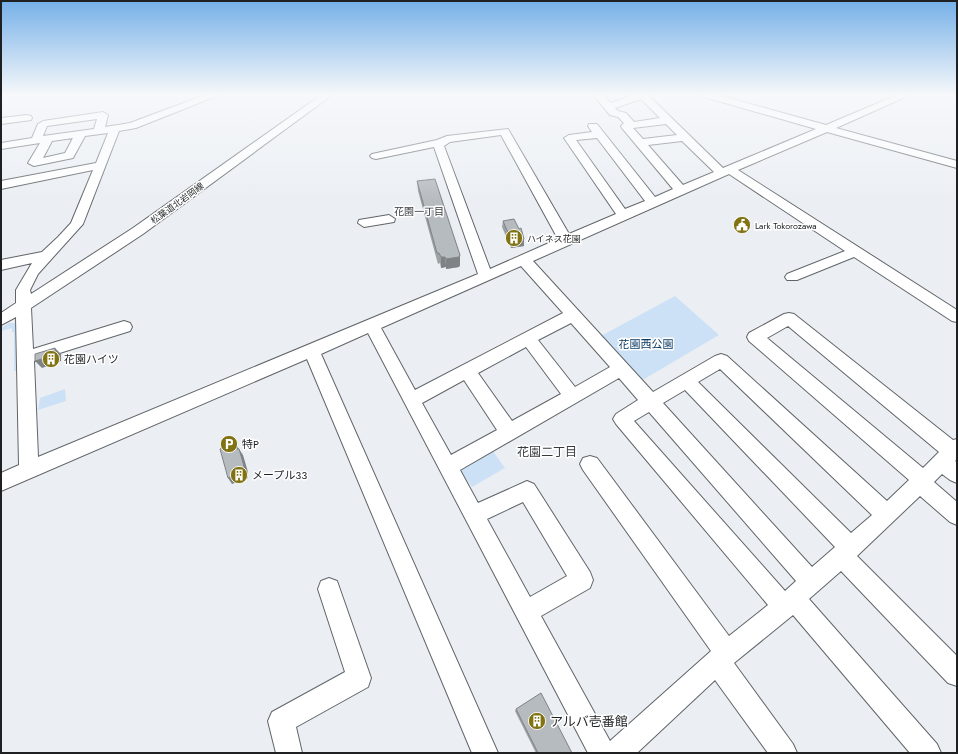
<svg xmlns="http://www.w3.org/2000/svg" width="958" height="754" font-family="Jost,'Noto Sans JP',sans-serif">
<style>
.green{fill:#cde1f6}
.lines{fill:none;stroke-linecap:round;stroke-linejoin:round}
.minor-casing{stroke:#616568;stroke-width:2}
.minor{fill:#fff;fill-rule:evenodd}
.wall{fill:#9da1a4}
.shaded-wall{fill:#7f8386}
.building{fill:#b6bbbf;stroke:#7f8386}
.labels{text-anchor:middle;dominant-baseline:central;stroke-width:3;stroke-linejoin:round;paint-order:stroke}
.far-street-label{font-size:9px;fill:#1f2022;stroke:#fff}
.far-poi-label{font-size:9px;fill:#1f2022;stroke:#fff;text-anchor:start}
.far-neighbourhood-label{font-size:10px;fill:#363a3d;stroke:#fff}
.park-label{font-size:11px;fill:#0d3c65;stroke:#fff}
.poi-label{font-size:11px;fill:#1f2022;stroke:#fff;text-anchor:start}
.neighbourhood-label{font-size:12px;fill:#363a3d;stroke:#fff}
.near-poi-label{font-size:13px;fill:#1f2022;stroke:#fff;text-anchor:start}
</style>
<rect width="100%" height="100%" fill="#ebeff4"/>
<g class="green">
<path d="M675 296 719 335 641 381 599 337Z"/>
<path d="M9 323H19L20 385 17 386V371H14V332H12V328L2 331 1 333V328Z"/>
<path d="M65 389 66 401 38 410 40 398Z"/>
<path d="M492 450 505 468 472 487 459 468Z"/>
</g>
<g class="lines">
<defs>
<g id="minor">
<path d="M205 95H219L136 128 119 131 83 224 38 274 30 290 31 294 133 228 321 95H332L143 234 31 308 33 349 124 321 130 323 132 327 130 331 34 361 38 457 478 274 434 147 376 159 372 158 370 156 372 154 437 140 447 136 508 129 569 234 616 214 564 138 569 135 592 132 588 126 589 124H597L655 197 673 189 622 128 621 126 624 123 618 117 610 115 593 95H603L611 103 634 95H648L723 168 816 129 704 97 702 95H718L826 125 897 95H910L836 128 957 161V168L827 132 738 170 957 310V322L952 321 854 257 797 280H787L785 277 787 274 845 251 729 174 533 261 653 392 715 356 721 354 727 356 887 501 909 480 749 341 747 337 749 333 784 314 789 313 794 314 953 440 957 439V459L955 461 957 462V483L950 480 942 474 934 482 957 502V525L950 522 920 496 857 556 957 656V686L948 683 841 571 809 599 937 744 941 753H910L793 615 734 663 793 744 797 753H768L715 680 637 753H588L368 333 321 354 498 753H472L307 359 1 491V473L19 465 16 317 1 325V313L16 303V290L32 263 1 270V260L42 252 58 237 71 223 93 170 1 189V181L96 163 108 133 85 136 73 158 34 166 28 163 40 143 1 149V143L32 138 38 124 43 121 103 112 108 115 105 127 130 123ZM641 99 660 118 634 122 626 113 618 111 615 108ZM97 119 94 129 43 136 47 126ZM666 124 677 135 643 139 633 128ZM501 135 558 239 490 269 444 146 450 142ZM73 138 65 153 43 158 52 141ZM597 138 645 201 625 209 576 140ZM682 141 714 172 683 185 648 145ZM521 266 563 313 415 390 381 328ZM571 323 610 367 575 387 538 340ZM788 326 939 452 923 468 767 338ZM526 347 561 394 512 421 478 373ZM720 369 872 515 851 533 698 382ZM619 378 638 400 616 414 613 419 616 424 768 605 729 636 597 458 590 456 583 458 580 464 583 470 711 651 610 741 541 616 590 588 593 580 590 572 534 484 527 481 478 503 460 470ZM464 380 497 430 451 455 422 403ZM685 390 835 547 812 567 663 403ZM649 412 796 581 785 591 634 421ZM523 502 567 576 530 597 487 519Z"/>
<path d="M27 115 31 116 32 118 31 120 1 124V118Z"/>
<path d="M389 215 395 219 394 222 364 227 358 223 359 220Z"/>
<path d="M329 578 337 581 371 678 368 687 296 727 302 753H276L268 721 272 712 345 672 318 589 321 581Z"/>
</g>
</defs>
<use href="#minor" class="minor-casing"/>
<use href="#minor" class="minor"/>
</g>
<g class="wall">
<path d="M417 181 460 265 459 267 446 269V267L441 268 440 263 438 264 418 191Z"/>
<path d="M503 221 524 246 511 248 502 227Z"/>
<path d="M516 709 572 753H536L515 711Z"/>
</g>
<g class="shaded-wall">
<path d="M524 239V246L511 248 512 242Z"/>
<path d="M460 255V265L459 267 446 269V259Z"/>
<path d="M441 257H445L446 267 441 268Z"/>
<path d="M55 348 61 354V361L42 368 35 361Z"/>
<path d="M235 443 243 455 248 472V478L232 484 228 478 237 449Z"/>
</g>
<g class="building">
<path d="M435 179 460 255 459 257 446 259 445 257H441L439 253H437L417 181Z"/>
<path d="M514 219 519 229 521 228 524 239 512 242 503 221Z"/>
<path d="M55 348V355L35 361V354Z"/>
<path d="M235 443 237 449H239L244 466V472L228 478 220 449Z"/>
<path d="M541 693 572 753H538L516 709Z"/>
</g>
<linearGradient id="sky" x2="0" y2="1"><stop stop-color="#75b0e8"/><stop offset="0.47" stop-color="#f6f8fa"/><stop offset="1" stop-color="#f6f8fa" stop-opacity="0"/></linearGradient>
<rect width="958" height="201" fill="url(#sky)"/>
<defs>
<symbol id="civic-disc" viewBox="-11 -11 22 22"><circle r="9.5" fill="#817212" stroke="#fff"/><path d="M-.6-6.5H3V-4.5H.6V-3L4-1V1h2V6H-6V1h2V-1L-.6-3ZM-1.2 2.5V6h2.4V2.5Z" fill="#fff"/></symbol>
<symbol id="building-disc" viewBox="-11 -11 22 22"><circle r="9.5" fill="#817212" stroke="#fff"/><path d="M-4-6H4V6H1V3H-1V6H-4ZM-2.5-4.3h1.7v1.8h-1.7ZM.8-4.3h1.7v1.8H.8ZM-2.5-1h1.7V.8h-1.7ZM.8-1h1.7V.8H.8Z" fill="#fff"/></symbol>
<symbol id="parking-disc" viewBox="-11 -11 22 22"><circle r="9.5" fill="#817212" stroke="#fff"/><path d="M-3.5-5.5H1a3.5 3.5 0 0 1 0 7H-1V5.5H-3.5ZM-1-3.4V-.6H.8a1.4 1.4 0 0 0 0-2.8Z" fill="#fff"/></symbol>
</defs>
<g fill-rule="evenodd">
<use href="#civic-disc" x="732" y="215" width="20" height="20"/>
<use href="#building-disc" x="504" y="228" width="20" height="20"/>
<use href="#building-disc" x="41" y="349" width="20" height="20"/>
<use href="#parking-disc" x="219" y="434" width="20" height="20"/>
<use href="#building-disc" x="229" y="465" width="20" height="20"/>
<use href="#building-disc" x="527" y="711" width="20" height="20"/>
</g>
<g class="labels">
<g class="far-street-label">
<text transform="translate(177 203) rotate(-36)">松葉道北岩岡線</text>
</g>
<g class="far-poi-label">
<text x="755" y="225">Lark Tokorozawa</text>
<text x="527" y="238">ハイネス花園</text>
</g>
<g class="far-neighbourhood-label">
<text x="419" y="211">花園一丁目</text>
</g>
<g class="park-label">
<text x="646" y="344">花園西公園</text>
</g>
<g class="poi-label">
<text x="64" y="359">花園ハイツ</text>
<text x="242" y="444">特P</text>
<text x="252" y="475">メープル33</text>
</g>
<g class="neighbourhood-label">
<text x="547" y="452">花園二丁目</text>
</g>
<g class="near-poi-label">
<text x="550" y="721">アルバ壱番館</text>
</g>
</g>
<rect width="958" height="754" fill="none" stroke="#1f2022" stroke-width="4"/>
</svg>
